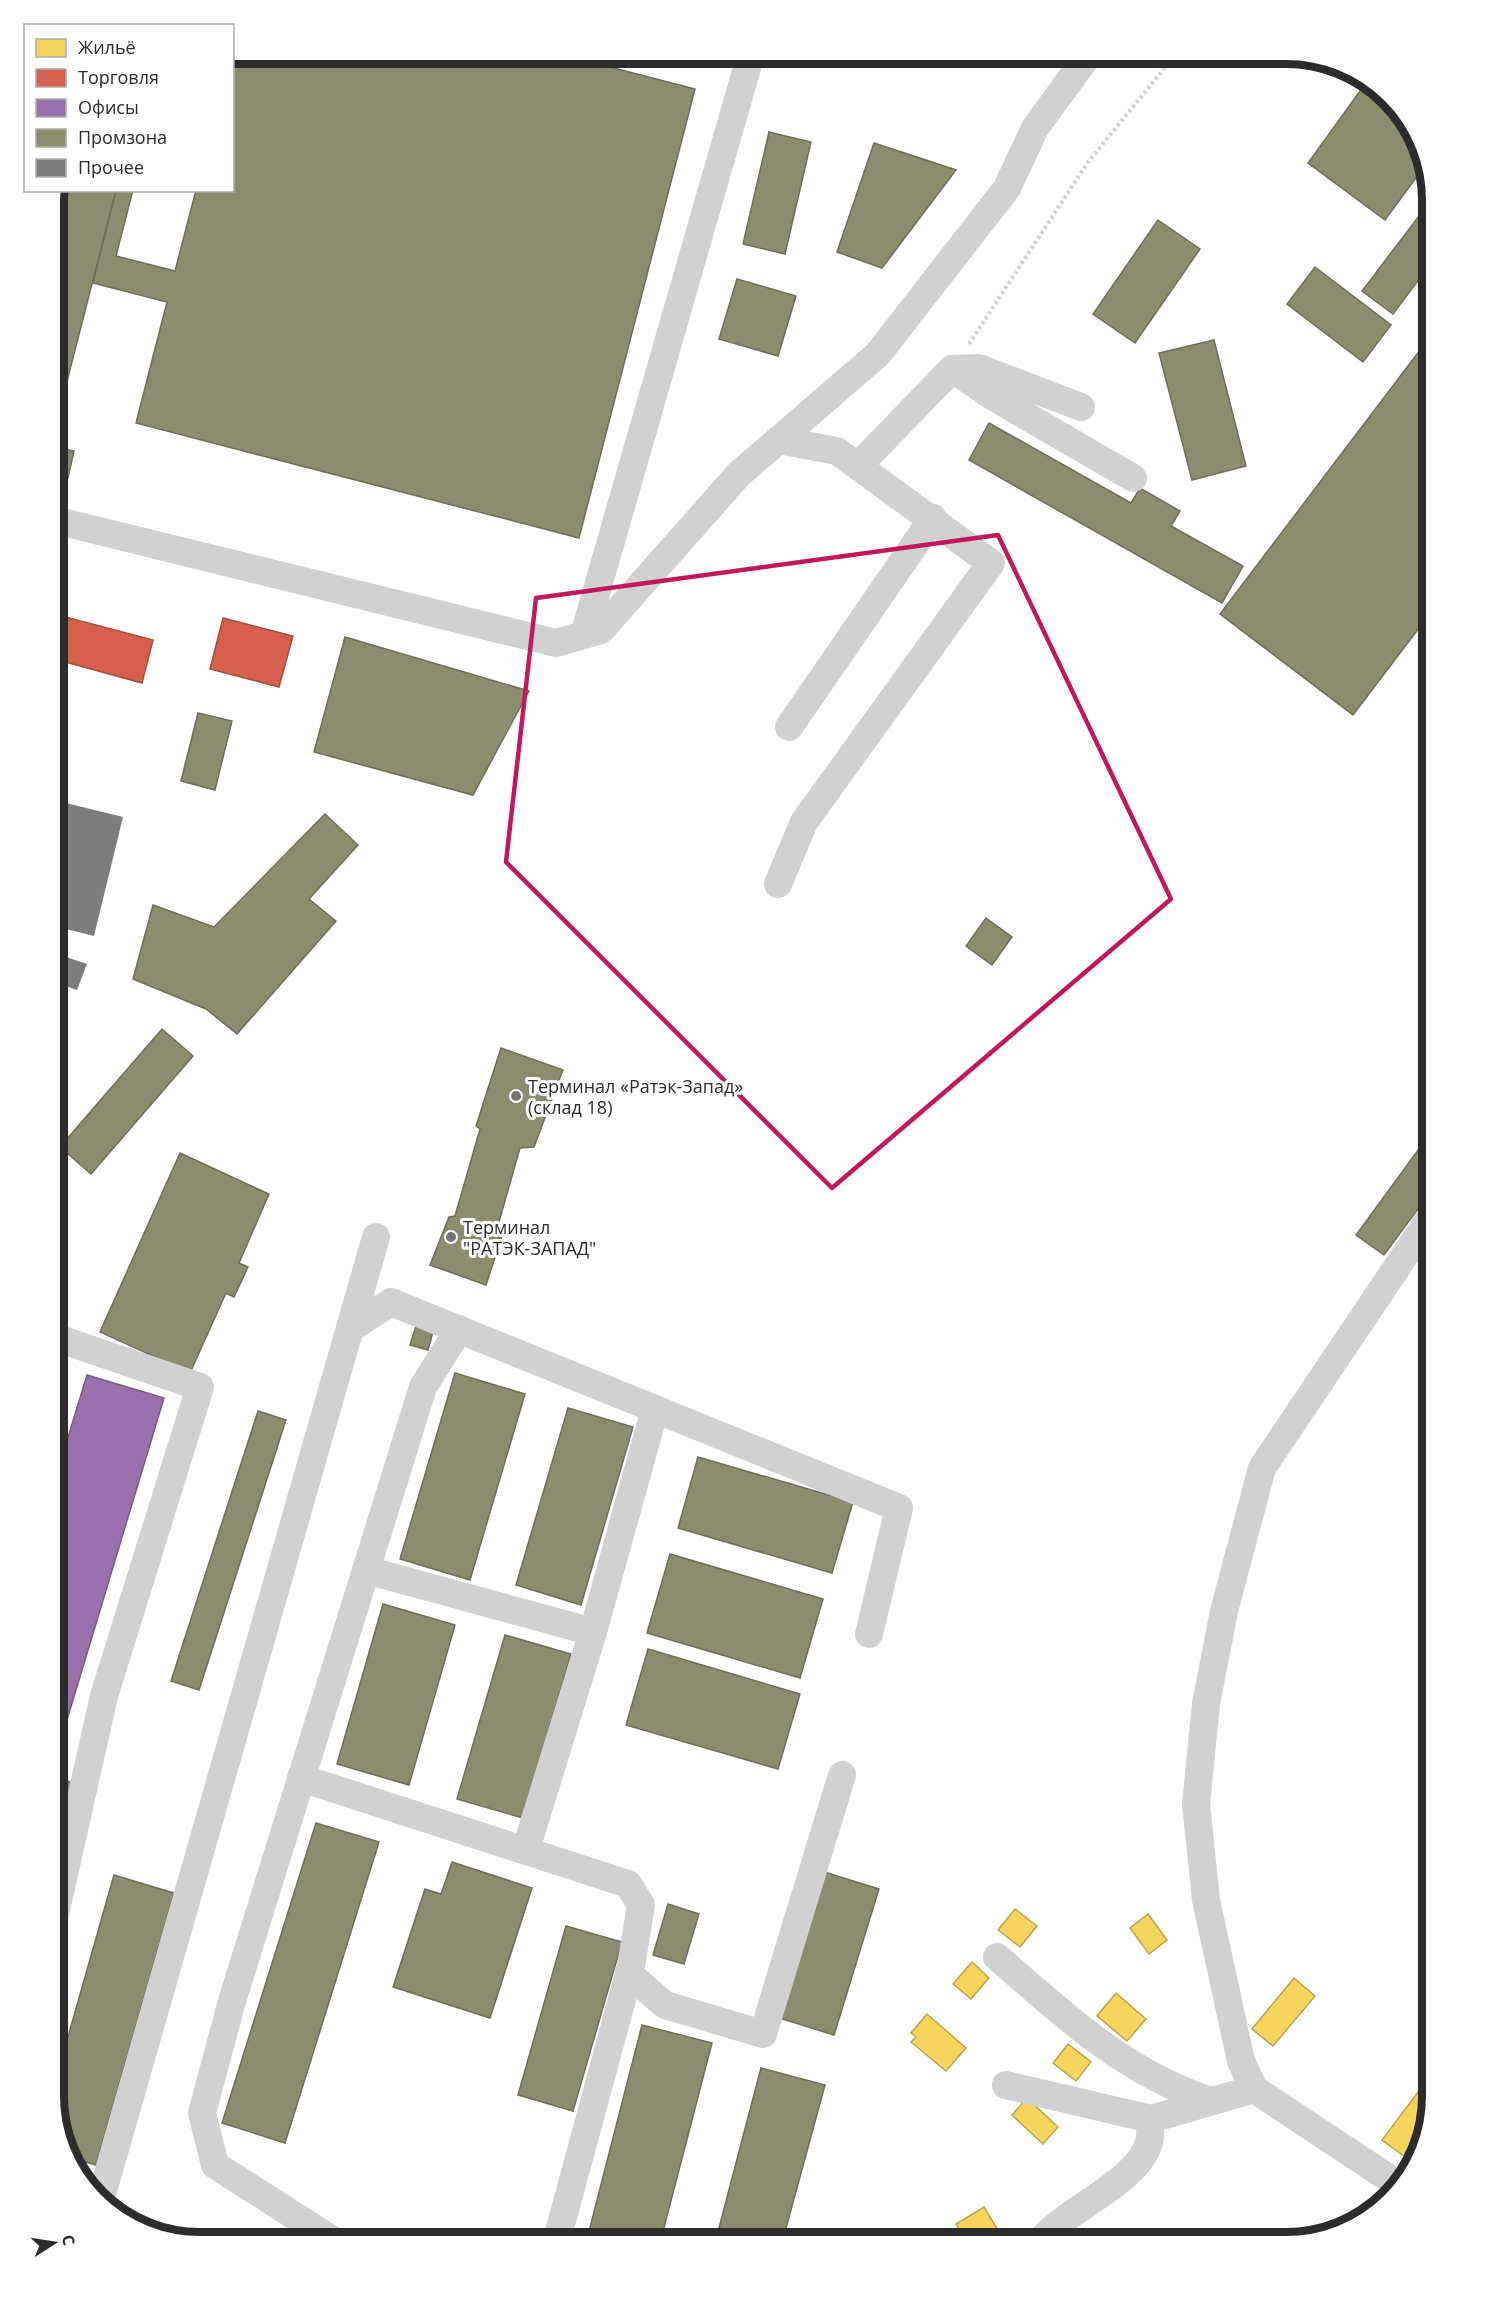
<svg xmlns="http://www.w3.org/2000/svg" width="1486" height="2297" font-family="'Open Sans',sans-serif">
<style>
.homes{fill:#f6d55c;stroke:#b9a24e;stroke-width:1.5}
.shops{fill:#d6604d;stroke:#a35043;stroke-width:1.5}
.offices{fill:#9970ab;stroke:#785c85;stroke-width:1.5}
.industry{fill:#8c8c6e;stroke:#6f6f5a;stroke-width:1.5}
.building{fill:#7d7d7d}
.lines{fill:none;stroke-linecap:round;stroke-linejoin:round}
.path{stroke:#d1d1d1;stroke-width:4;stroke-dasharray:3 3;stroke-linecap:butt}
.minor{stroke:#d1d1d1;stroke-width:28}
.marked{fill:none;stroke:#c2185b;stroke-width:4.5;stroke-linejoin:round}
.poi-dot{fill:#767676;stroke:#fff;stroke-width:2}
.labels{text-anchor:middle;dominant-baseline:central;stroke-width:6;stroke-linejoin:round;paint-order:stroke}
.poi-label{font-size:18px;fill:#2c2c2c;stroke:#fff;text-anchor:start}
.rim{fill:none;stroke:#2c2c2c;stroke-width:8}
</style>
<rect width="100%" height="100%" fill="#fff"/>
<g class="homes">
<path d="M1015 1909 1037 1926 1020 1947 998 1930Z"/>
<path d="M1148 1914 1167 1940 1149 1954 1130 1928Z"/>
<path d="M972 1962 989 1978 971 1999 953 1984Z"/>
<path d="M1294 1978 1315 1996 1273 2046 1252 2029Z"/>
<path d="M1116 1993 1146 2019 1127 2041 1097 2016Z"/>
<path d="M927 2014 966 2048 946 2071 911 2042 916 2037 911 2033Z"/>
<path d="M1068 2044 1091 2062 1076 2081 1053 2063Z"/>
<path d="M1422 2087 1432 2097 1412 2162 1382 2140Z"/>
<path d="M1027 2098 1058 2127 1043 2144 1012 2115Z"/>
<path d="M984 2207 1004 2240 1000 2243H968L956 2224Z"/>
</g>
<g class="shops">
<path d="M54 614 153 640 142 683 54 659Z"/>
<path d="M223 618 293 636 279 687 210 669Z"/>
</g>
<path class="offices" d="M87 1375 164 1398 54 1763V1483Z"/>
<g class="industry">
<path d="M232 54H560L695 89 579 538 136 423 167 302 93 283 116 190H133L116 256 175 271 196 190H232Z"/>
<path d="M1368 80 1417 135 1424 167 1385 220 1308 163Z"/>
<path d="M769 132 811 142 785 254 743 244Z"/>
<path d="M874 143 956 170 882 268 837 252Z"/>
<path d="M64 190H116L63 397 54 395V229Z"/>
<path d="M1432 199V262L1393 314 1362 291Z"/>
<path d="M1158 220 1200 249 1135 343 1093 314Z"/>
<path d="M1315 267 1391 325 1363 362 1287 304Z"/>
<path d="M737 279 796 296 778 356 719 339Z"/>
<path d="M1214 340 1246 466 1192 480 1159 353Z"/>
<path d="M1420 350 1432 359V611L1353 715 1220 614Z"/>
<path d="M989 423 1131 503 1140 488 1180 511 1171 526 1243 566 1222 603 969 460Z"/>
<path d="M60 448 74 451 68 478 54 475Z"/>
<path d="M345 637 529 691 473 795 314 752Z"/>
<path d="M198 713 232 721 215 790 181 781Z"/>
<path d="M325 814 358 845 309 899 336 921 237 1034 206 1009 133 979 153 905 214 927Z"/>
<path d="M986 918 1012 937 992 965 966 946Z"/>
<path d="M162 1029 193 1056 91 1174 60 1147Z"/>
<path d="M501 1048 563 1070 534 1147 520 1148 497 1229 503 1233 486 1285 430 1265 449 1217 455 1216 480 1129 476 1126Z"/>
<path d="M1432 1131V1190L1384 1255 1356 1235Z"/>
<path d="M180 1153 269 1194 239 1263 248 1267 234 1297 226 1293 190 1373 100 1332Z"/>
<path d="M416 1326 433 1332 428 1350 410 1345Z"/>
<path d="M455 1373 525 1394 470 1580 400 1559Z"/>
<path d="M568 1408 633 1427 581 1605 516 1585Z"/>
<path d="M258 1411 286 1420 199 1690 171 1681Z"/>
<path d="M698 1457 853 1502 832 1573 678 1528Z"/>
<path d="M670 1554 823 1599 800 1678 647 1633Z"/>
<path d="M383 1604 455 1625 409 1785 337 1764Z"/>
<path d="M505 1635 571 1654 523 1818 457 1799Z"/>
<path d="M648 1649 800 1694 778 1769 626 1725Z"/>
<path d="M54 1776 78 1785 54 1863Z"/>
<path d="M316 1823 379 1842 285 2143 222 2123Z"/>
<path d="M452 1862 532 1888 490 2018 393 1987 425 1889 441 1894Z"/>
<path d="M821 1871 879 1889 834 2035 776 2017Z"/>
<path d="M114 1875 174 1893 96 2165 68 2157 54 2097V2086Z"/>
<path d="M668 1904 699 1914 684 1964 653 1955Z"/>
<path d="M566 1926 622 1942 573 2111 518 2095Z"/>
<path d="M642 2025 712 2043 660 2243H586Z"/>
<path d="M761 2068 825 2085 782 2243H715Z"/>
</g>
<g class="building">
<path d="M66 803 123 817 94 936 54 926V854Z"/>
<path d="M54 953 87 964 77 990 54 982Z"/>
</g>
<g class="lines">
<path class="path" d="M969 344 1088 162 1176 54"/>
<g class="minor">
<path d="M954 370 992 396 1133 478"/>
<path d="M858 466 952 369 979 368 1081 407"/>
<path d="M54 520 556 643 601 630 739 474 878 354 1007 188 1035 128 1089 54"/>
<path d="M584 635 751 54"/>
<path d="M789 727 933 518"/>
<path d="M778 884 804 822 991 563 837 451 778 440"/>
<path d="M351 1328 391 1302 899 1508 869 1634"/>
<path d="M366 1570 593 1632"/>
<path d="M301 1778 628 1884 641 1905 631 1966 556 2243"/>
<path d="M526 1849 593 1632 655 1409"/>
<path d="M54 1919 104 1696 200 1387 54 1337"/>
<path d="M997 1957C1064 2015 1125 2073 1211 2101"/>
<path d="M629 1974 665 2005 763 2034 842 1775"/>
<path d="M1006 2085 1151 2119 1254 2089"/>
<path d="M1399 2185 1254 2089 1241 2061 1206 1900 1196 1804 1206 1704 1224 1611 1262 1468 1432 1215"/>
<path d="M101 2198 376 1237"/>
<path d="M337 2243 215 2165 202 2113 232 2001 423 1387 459 1329"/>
<path d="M1039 2243C1066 2208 1138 2183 1149 2142 1151 2135 1150 2126 1151 2119"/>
</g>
</g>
<path class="marked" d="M998 535 1171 899 832 1188 506 862 536 598Z"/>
<g class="poi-dot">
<circle cx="516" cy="1096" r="6"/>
<circle cx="451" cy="1237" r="6"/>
</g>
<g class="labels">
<g class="poi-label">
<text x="528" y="1086">Терминал «Ратэк-Запад»<tspan x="528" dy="21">(склад 18)</tspan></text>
<text x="463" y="1227">Терминал<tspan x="463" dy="21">"РАТЭК-ЗАПАД"</tspan></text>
</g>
</g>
<path d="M0 0H1486V2297H0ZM200 64H1286A136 136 0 0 1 1422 200V2096A136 136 0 0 1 1286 2232H200A136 136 0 0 1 64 2096V200A136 136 0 0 1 200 64Z" fill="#fff" fill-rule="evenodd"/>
<path class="rim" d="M200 64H1286A136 136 0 0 1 1422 200V2096A136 136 0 0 1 1286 2232H200A136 136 0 0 1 64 2096V200A136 136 0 0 1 200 64Z"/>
<rect x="24" y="24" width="210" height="168" fill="#ffffff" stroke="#ababab" stroke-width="1.5"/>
<rect x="36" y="39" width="30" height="18" fill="#f6d55c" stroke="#ababab" stroke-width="1.5"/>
<text x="78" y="54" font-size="18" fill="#2c2c2c">Жильё</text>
<rect x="36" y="69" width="30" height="18" fill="#d6604d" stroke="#ababab" stroke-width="1.5"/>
<text x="78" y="84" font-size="18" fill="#2c2c2c">Торговля</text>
<rect x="36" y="99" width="30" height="18" fill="#9970ab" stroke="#ababab" stroke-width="1.5"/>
<text x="78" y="114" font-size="18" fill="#2c2c2c">Офисы</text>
<rect x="36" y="129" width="30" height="18" fill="#8c8c6e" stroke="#ababab" stroke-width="1.5"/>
<text x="78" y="144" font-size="18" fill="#2c2c2c">Промзона</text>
<rect x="36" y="159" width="30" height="18" fill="#7d7d7d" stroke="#ababab" stroke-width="1.5"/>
<text x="78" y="174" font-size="18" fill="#2c2c2c">Прочее</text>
<g transform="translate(54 2243) rotate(78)" stroke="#ffffff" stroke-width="4.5" paint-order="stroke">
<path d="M0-4.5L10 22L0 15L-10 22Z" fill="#2c2c2c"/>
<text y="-9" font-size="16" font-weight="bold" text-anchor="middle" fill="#2c2c2c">С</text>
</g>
</svg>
